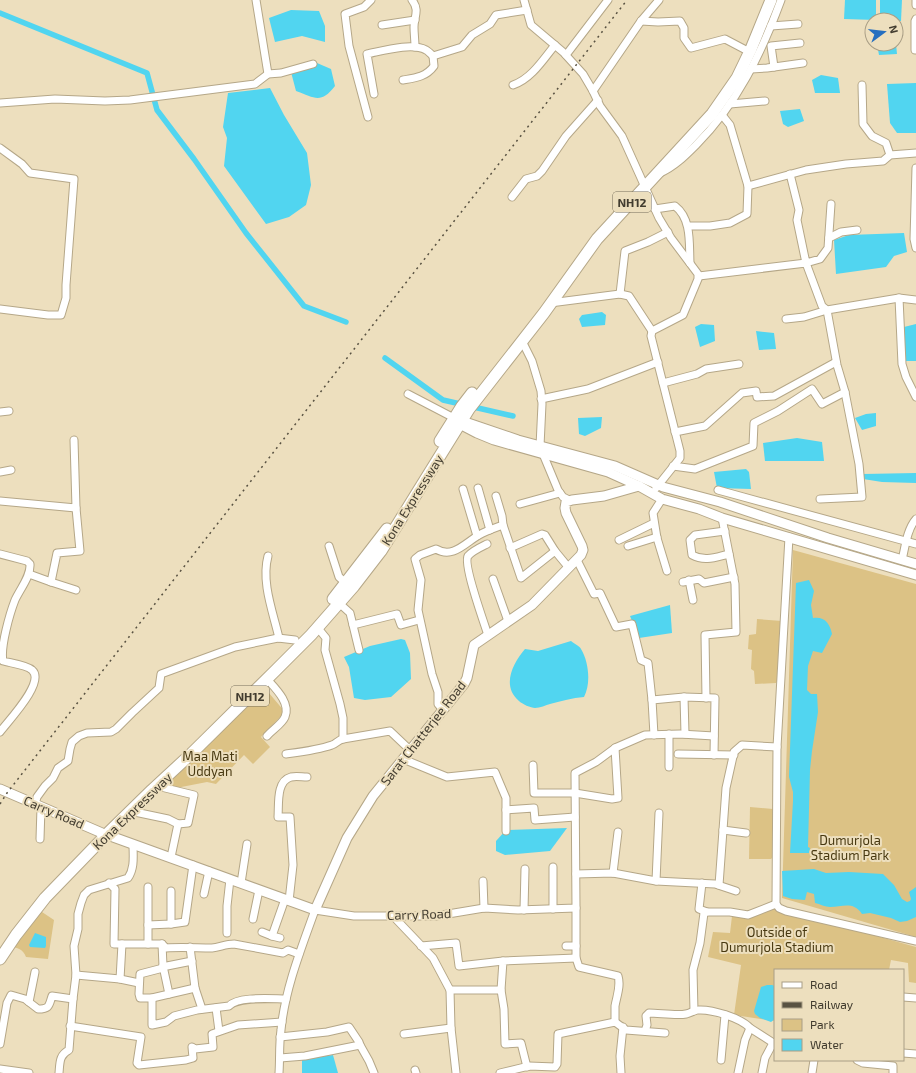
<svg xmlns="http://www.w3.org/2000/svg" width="916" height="1073" font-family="'Exo 2',sans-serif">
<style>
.green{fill:#dcc285}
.water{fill:#51d5f0}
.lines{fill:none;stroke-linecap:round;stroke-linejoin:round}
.canal{stroke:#51d5f0;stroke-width:5.5}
.minor-casing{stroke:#b5a788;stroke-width:9}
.major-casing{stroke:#b5a788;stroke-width:11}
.highway-casing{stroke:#b5a788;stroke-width:13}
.minor{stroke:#fff;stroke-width:7}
.major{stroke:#fff;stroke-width:9}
.highway{stroke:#fff;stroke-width:11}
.rail{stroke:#595242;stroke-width:1.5;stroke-dasharray:2 4;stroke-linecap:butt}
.labels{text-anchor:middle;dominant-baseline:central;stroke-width:4;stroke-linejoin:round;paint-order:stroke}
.shield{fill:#eddfbe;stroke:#756d5a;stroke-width:1}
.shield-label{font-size:12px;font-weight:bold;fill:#423c2f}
.street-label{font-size:13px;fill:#423c2f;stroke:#eddfbe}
.park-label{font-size:13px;fill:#483911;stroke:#eddfbe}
</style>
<rect width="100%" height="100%" fill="#eddfbe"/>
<g class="green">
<path d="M793 550 916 584V937L782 898Z"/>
<path d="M757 619 782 621 779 679 776 683 755 684 754 671 751 669 752 650 748 649 749 635 756 634Z"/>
<path d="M263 686 285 712 261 737 270 747 253 764 244 755 216 784 207 782 171 789 158 785Z"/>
<path d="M750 807 773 809 774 811 773 857 771 859H749Z"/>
<path d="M776 908 916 947V983L909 982 908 963 891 960 889 970H775V1021L734 1015 741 965 708 957 713 932 730 933 732 916 749 918Z"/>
<path d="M39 910 54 920 48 959 26 957C23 949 18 948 9 946Z"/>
</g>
<g class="water">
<path d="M845 0H876V20L844 19Z"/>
<path d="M880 0H902L901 21 880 20Z"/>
<path d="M291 10 319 11 325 26V42L302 36 275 42 269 18Z"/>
<path d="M877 44H896L897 54 879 55Z"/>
<path d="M317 63 331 69 335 86C321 104 315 98 296 91L291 72Z"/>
<path d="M821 75 838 78 840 93H815L812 80Z"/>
<path d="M916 83V133H897L890 123 887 84Z"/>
<path d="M270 88 284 115 307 153 311 185 306 205 289 217 266 224 224 166 227 138 223 127 228 93Z"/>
<path d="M800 109 804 121 788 127 783 124 780 111Z"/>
<path d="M904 233 907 252 894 256 886 267 836 274 834 240 849 235Z"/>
<path d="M602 312 606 315 605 325 582 327 579 319 582 315Z"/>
<path d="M701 324 714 325 715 341 700 347 695 327Z"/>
<path d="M916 324V361H905L904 327Z"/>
<path d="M756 331 774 333 776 349 759 350Z"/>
<path d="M876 413V426L862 430 855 418 866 414Z"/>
<path d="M602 417 601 428 585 436 579 434 578 418Z"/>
<path d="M797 438 822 442 824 461H765L763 443Z"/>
<path d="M746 469 749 472 751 489 717 488 714 472Z"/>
<path d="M916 473V483L882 482 863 479V474Z"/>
<path d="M809 580 814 591 811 605 813 618C824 616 830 623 832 634L822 653 813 651 808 666 807 690 811 694H817L818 712 812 751 810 770 808 847 810 848 809 853H790L793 801V792L789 777 796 583Z"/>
<path d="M670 605 672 633 639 638 630 616Z"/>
<path d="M401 639 405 640 410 653 411 679 391 697 365 700 354 698 349 667 344 657 370 646Z"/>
<path d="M571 641C574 644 580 646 581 649 589 662 591 684 584 697 572 698 562 701 550 704 546 705 540 708 535 708 531 708 522 704 519 701 501 686 513 663 525 649L538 651Z"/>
<path d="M567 828 550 851 505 855 496 851V841L506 830Z"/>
<path d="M814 869 826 873 849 872 883 874 894 885 902 899 907 902 910 901 911 899 909 892 916 887V917L907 921 900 922 891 918 870 913 862 914C853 901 843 907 830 907 825 907 820 904 815 903L814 894 807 892 805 900 792 899 783 896 782 871Z"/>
<path d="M35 933 46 937V946L45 948 30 947 29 945Z"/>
<path d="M767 985H772L775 986V1019L771 1022 760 1018 755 1014 754 1011 761 987Z"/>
<path d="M333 1055 338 1073H302V1059Z"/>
</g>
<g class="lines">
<g class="canal">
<path d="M0 13 147 73 157 110 194 159 246 233 304 306 346 322"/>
<path d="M385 358 443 400 513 416"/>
</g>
<defs>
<g id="minor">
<path d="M256 0 268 74"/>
<path d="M412 0C420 10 414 17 414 27 414 34 415 40 415 47"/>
<path d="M524 0 531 25 563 52 583 74 593 91 600 106 622 136 659 218 671 238 698 274V279L683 315 652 331 651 336 680 451V458L656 488"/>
<path d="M916 0V5"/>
<path d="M641 21 658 22 680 21 684 28V38L691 48 725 39 744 49"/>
<path d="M382 25 415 20"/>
<path d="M771 26 798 24"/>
<path d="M915 50V21L916 19"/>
<path d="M566 55 608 0"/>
<path d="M774 67 771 46 800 43"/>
<path d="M751 69 767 68 803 63"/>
<path d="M403 80C415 78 426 77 434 66L433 56"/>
<path d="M513 85C531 79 543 60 555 45"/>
<path d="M862 85 863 124 872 136 886 143 890 155"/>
<path d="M593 91 641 21 659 0"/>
<path d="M374 94 367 54C382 51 412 42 426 50 428 51 431 54 433 56L462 47 472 35 490 24 496 15 527 10"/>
<path d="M0 103 55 99 105 101 130 100 255 84 268 74 281 73 313 64"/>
<path d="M730 104 765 101"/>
<path d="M368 117 349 46 345 14 364 7 371 0"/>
<path d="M0 148 22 164 30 173 74 179 66 285V298L61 315H48L0 309"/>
<path d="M916 168 914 239 916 248"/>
<path d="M660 173C674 167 685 156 696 145 737 104 761 54 781 0"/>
<path d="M790 174 799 210 797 220 806 263 820 259 828 248 831 204"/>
<path d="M748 186 806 170 846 164 883 161 890 155 916 153"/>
<path d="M512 197 526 179 537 176 542 171 566 136 598 100"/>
<path d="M655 209 675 206C692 219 689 244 690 263"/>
<path d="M688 226H710L730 223 747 214 748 186 730 125 722 115"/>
<path d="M829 238 841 232 857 230"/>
<path d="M699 276 806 263 822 306 827 310 899 298 916 300"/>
<path d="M620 294 625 251 648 242 668 232"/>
<path d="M899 298 902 364 906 377 916 397"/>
<path d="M550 303 620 294 629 296 652 331"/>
<path d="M786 319 804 317 827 310 837 365 845 392 853 433 859 464 862 497 820 499"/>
<path d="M522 341 532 361 541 391 542 404 540 446 543 454 558 490 563 497 569 500"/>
<path d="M663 383 697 374 706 369 739 364"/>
<path d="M408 394 454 418"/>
<path d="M541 399 588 389 658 362"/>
<path d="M0 412 9 411"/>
<path d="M675 432 705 426 742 393 756 391 757 397 774 396 836 362"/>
<path d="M673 466 695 469 753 446 754 423 778 411 812 389 822 404 845 392"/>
<path d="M0 472 11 470"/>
<path d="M478 488 490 530"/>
<path d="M463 489 477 536"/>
<path d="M718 490 916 544"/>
<path d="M496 496 502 516 503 525 521 578 555 551 569 568"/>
<path d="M662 499 653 513 657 538 667 571"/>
<path d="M0 501 76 508 74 440"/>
<path d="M520 504 560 493"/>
<path d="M725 531 695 535 690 540 692 555C705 562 716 557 729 554"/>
<path d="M789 537 777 747 776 904 779 908 786 911 916 941"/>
<path d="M619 540 654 523"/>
<path d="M487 544C481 547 472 551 468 556 463 564 484 623 488 635"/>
<path d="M329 546 339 577 346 583"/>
<path d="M628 546 657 537"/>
<path d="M510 548 542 534 545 535 555 551"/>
<path d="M0 554 27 561 30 564C31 576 20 589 15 600 10 613 0 647 3 661 10 663 27 665 32 670 46 682 8 721 0 732"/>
<path d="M268 556C261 582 273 612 279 638"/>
<path d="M577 560 594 594 600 593 616 627 632 624 641 660 648 663 652 700"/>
<path d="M902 560C905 548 907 529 916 519"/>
<path d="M29 574 51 582 57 553 80 551 76 508"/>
<path d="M493 579 508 621"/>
<path d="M689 580 693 600"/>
<path d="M51 582 76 590"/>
<path d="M683 582 699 579 704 583 734 577"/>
<path d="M339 603 350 613 359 650"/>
<path d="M353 625 397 614 401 625 419 620"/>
<path d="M317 627 326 638 325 650 340 704 343 718V739"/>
<path d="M267 679C275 688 291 703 285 717 282 724 272 730 267 736"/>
<path d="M706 698 705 635 736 632 735 584 722 518"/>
<path d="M443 710 438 704V692L432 674 418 610 421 580 415 559 420 555 436 549C453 559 465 543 479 535 486 531 495 528 503 525"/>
<path d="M669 734V767"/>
<path d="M685 734 684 697 715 698 714 755"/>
<path d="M654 735 652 700 684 697"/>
<path d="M286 754C301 752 318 750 332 745 336 744 338 740 343 739L390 731 410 750"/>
<path d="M678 754 734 755"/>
<path d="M403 759 447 777 495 772 506 798V831"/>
<path d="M533 765 534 793H575L612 799 618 798 615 748"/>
<path d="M157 786 194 795 188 823 178 824 171 857"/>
<path d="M35 804 37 797 45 786 53 778 58 768 68 761 70 749 72 742 79 736 87 733 111 732 116 729 132 713 159 688 161 674 235 647 278 638 295 640"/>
<path d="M506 810 534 808 535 820 575 817"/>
<path d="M130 811 168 819 178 824"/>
<path d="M746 833 723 830 726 788 734 752 742 745 777 747"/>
<path d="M40 839 41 807"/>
<path d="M553 867V909"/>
<path d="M613 873 618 832"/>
<path d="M576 874 613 873 656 881 715 884 736 891"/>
<path d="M483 881 484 908"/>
<path d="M656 881 659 813"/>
<path d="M109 883 115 889 114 944H162L163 966H167L192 961"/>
<path d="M241 883 247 844"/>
<path d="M702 883 699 909 707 912"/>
<path d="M719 885 723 830"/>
<path d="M148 887V944"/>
<path d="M204 894 209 871"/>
<path d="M289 901 293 865 290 817H278C279 804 276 781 291 777 296 776 302 777 307 777"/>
<path d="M576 908V958L579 967 618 976C621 986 617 995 615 1006 615 1011 615 1017 615 1022"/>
<path d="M524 910 525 869"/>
<path d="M393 916 433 958 450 990 451 1028 456 1073"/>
<path d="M253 919 259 890"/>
<path d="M171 924 185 922 193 865"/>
<path d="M148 925 171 924V891"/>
<path d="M262 932 272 936"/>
<path d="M227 933V906L230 879"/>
<path d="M280 938 272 936 285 899"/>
<path d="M162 944 166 948C181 947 197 948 212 948 220 947 226 944 234 944L283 953 288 950 299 954"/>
<path d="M421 946 456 943 459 966 503 961"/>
<path d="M566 946H576"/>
<path d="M190 947 195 988"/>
<path d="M163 966 169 994"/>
<path d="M163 968 140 974 139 994 140 998H152L195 988 202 1009"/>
<path d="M76 975 120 979 139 983"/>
<path d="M120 979 122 944"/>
<path d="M450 990H501L504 1009 505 1044 521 1043 527 1067"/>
<path d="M501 990 503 961 576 958"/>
<path d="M903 997 916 998"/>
<path d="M152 998V1025L166 1022 174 1016 197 1010 229 1006C238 996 272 999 286 999"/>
<path d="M29 1002 35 972"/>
<path d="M216 1008 219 1031"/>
<path d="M694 1011 693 970 700 943 704 913 707 912H730L748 915 776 904"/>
<path d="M70 1026 141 1037 137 1063 139 1065 186 1060 193 1058 192 1047 195 1049 213 1047 212 1034 238 1025 282 1022"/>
<path d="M750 1028 775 1044"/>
<path d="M645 1031 647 1025 646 1016 649 1013C659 1013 677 1016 686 1014 691 1013 694 1010 698 1010 712 1009 741 1018 750 1028L745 1040 738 1073"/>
<path d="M404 1034 451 1028"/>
<path d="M280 1037 327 1032 349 1027 359 1042 360 1045"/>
<path d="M0 1044 7 1003 11 995 25 999 38 1009C50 1009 49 1005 52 996L73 999"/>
<path d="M903 1053 916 1054"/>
<path d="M280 1058 305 1056 360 1045 369 1061 374 1073"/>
<path d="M721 1060 725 1015"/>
<path d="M857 1060 863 1063 893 1066V1073"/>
<path d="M0 1069 29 1073"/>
<path d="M415 1070 416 1073"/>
<path d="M59 1073C60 1063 59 1055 69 1050L73 999 76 975 74 946 78 929V914L81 903 84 895 89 890 128 878C135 868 133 855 133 844"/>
<path d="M279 1073C280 1059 279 1044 281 1030 285 989 301 949 315 910L354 916H436L484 908 518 910 576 908 575 773 596 762 615 748 645 735 680 734 714 736"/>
<path d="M500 1073 529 1066 555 1067 557 1064 558 1034 615 1022 626 1030 665 1033"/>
<path d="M621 1073 620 1056 623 1027"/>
<path d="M762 1073 765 1058 773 1043"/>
<path d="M812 1073 814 1060"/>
</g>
<g id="major">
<path d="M454 421 477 433 494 440 608 472 639 486 662 499 699 509 722 518 916 575"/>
<path d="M465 422 518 440 615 466 663 487 720 502 828 538 916 564"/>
<path d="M0 789 102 833 315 910 347 838 373 796 464 684 467 678 474 645 532 605 581 555 583 550 582 546 566 513 565 508 566 502 572 500 604 496 639 486"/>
</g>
<g id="highway">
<path d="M440 441 462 406 472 393"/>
<path d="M333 599 387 529"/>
<path d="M0 959 16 935 45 898 107 834 152 790 192 753 276 670 311 635 354 586 381 551 469 409 544 313 597 239 712 114 737 78 751 49 771 0"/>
</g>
</defs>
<use href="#minor" class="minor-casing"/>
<use href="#major" class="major-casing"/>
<use href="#highway" class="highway-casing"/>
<use href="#minor" class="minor"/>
<use href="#major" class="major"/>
<use href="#highway" class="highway"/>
<path class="rail" d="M0 804 7 793 627 0"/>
</g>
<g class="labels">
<g class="shield">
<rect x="613" y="192" width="38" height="20" rx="3"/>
<rect x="231" y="686" width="38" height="20" rx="3"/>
</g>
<g class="shield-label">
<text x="632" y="202">NH12</text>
<text x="250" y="696">NH12</text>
</g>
<g class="street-label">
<text transform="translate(412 500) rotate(-58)">Kona Expressway</text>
<text transform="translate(423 733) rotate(-52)">Sarat Chatterjee Road</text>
<text transform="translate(132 811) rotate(-44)">Kona Expressway</text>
<text transform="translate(54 812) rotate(23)">Carry Road</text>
<text transform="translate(419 914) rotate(-2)">Carry Road</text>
</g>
<g class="park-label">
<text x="210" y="756">Maa Mati<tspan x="210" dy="15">Uddyan</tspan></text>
<text x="850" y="840">Dumurjola<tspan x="850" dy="15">Stadium Park</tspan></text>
<text x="777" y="932">Outside of<tspan x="777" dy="15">Dumurjola Stadium</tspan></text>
</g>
</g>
<rect x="774" y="969" width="130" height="92" fill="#eddfbe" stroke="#a99e85"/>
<rect x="782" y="982" width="20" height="6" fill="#ffffff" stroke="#a99e85"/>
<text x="810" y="989" font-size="12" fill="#423c2f">Road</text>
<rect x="782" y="1002" width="20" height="6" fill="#595242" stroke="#a99e85"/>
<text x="810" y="1009" font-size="12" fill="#423c2f">Railway</text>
<rect x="782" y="1019" width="20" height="12" fill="#dcc285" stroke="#a99e85"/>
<text x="810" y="1029" font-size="12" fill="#423c2f">Park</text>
<rect x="782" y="1039" width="20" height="12" fill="#51d5f0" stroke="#a99e85"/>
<text x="810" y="1049" font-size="12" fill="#423c2f">Water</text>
<g transform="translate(884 32) rotate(75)"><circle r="19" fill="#eddfbe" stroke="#a99e85"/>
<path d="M0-3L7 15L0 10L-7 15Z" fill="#266fbf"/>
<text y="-6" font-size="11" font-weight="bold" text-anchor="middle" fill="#423c2f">N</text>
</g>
</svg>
